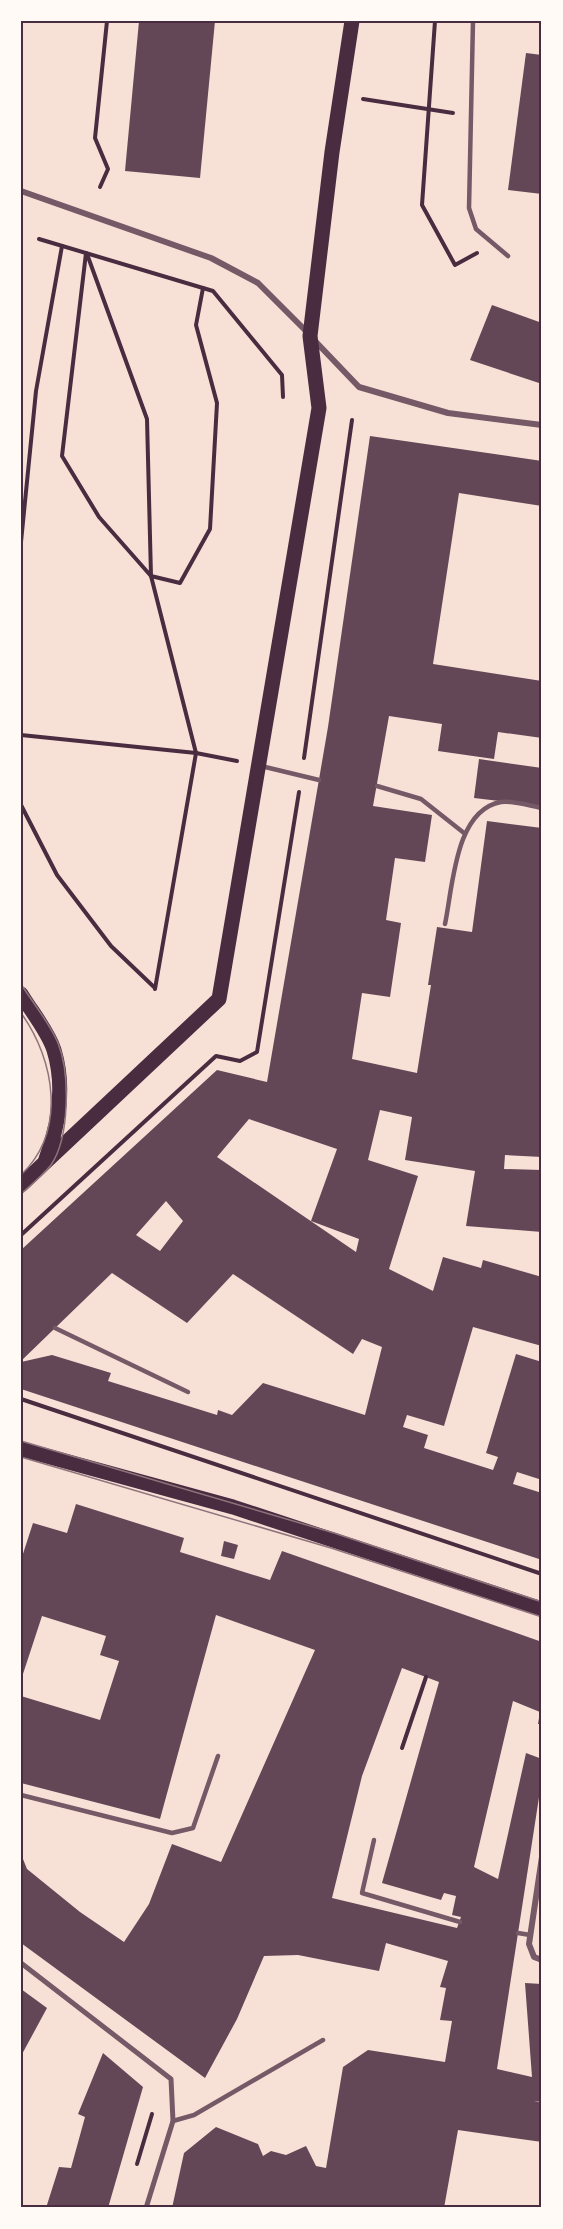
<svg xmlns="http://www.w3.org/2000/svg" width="563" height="2229" font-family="'Work Sans',sans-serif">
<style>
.building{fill:#644757;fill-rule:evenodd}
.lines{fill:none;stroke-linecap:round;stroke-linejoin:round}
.path{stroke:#4a2c40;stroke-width:4}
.service{stroke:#755966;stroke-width:4.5}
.pedestrian{stroke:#755966;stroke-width:5}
.minor{stroke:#755966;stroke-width:6}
.primary{stroke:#4a2c40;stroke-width:15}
.tram{stroke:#8f747c;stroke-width:1.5}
.neatline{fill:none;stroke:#4a2c40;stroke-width:2}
</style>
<rect width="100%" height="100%" fill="#f7e1d7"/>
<g class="building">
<path d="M139 21H215L200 178 125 171Z"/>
<path d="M526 53 542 55V194L508 190Z"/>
<path d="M492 305 542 323V384L470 360Z"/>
<path d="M370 436 542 461V506L459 493 433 664 542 681V738L498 732 494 759 438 751 442 724 389 716 373 806 432 815 425 862 395 858 386 920 401 923 390 997 362 993 352 1059 417 1073 431 985H428L437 927 472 932 487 821 542 828V1157L505 1155 504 1169 542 1170V1232L466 1226 475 1171 405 1160 412 1117 380 1110 368 1160 418 1176 389 1269 433 1291 443 1257 481 1268 483 1260 542 1277V1346L473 1327 444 1426 407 1415 403 1427 428 1435 424 1448 493 1470 498 1457 486 1453 516 1354 542 1362V1480L517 1472 513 1484 542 1493V1560L21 1389V1362L52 1355 111 1373 108 1381 217 1415 218 1410 232 1415 263 1383 365 1415 382 1347 362 1339 353 1354 233 1274 187 1323 112 1273 21 1361V1250L217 1070 267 1082 328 727ZM249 1119 337 1149 311 1221 359 1239 356 1252 217 1157ZM166 1201 183 1221 160 1251 136 1235Z"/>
<path d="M479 759 542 768V806L474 798Z"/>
<path d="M76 1504 184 1538 180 1552 270 1580 282 1551 542 1642V1724H538L540 1712 513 1701 474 1867 498 1879 526 1753 542 1759V1778L497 2069 532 2077 525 1983 542 1984V2102L534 2101 542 2103V2142L458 2130 444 2208H172L184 2153 216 2127 258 2144 263 2156 271 2151 286 2155 306 2146 316 2166 326 2168 343 2067 368 2050 445 2062 452 2021 440 2020 446 1988 440 1987 448 1961 386 1943 379 1971 298 1955 264 1956 237 2019 205 2078 21 1943V1854L27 1869 80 1912 124 1942 149 1904 172 1844 221 1862 315 1650 216 1615 160 1819 21 1783V1696L100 1720 119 1661 100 1655 106 1636 42 1616 21 1680V1560L33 1523 67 1533ZM402 1668 439 1682 382 1883 441 1900 444 1893 456 1896 452 1915 461 1917 457 1928 332 1898 362 1776Z"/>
<path d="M224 1541 238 1545 234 1559 221 1556Z"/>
<path d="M21 1989 47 2008 21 2056Z"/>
<path d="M103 2053 143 2087 108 2208H46L59 2167 71 2168 85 2117 78 2114Z"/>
</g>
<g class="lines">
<g class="path">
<path d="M435 21 422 205 455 265 477 253"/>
<path d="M363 99 453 113"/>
<path d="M100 187 108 169 95 138 107 21"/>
<path d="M39 239 213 291 282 375 283 397"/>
<path d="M86 253 62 456 99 517 151 576 196 753 155 989"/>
<path d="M87 254 147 419 151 576 180 583 210 529 217 403 196 325 203 288"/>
<path d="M21 542 36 391 62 246"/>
<path d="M21 735 196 753 237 761"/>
<path d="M304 758 352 420"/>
<path d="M21 805 57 875 111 946 155 988"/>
<path d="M21 1235 216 1056 240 1061 257 1052 299 792"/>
<path d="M21 1399 542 1574"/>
<path d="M402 1748 426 1677"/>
<path d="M137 2164 152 2114"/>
</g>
<g class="service">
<path d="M473 21 469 208 476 229 508 256"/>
<path d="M261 766 319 780"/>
<path d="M377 786 421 799 464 833"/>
<path d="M445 924C453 886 455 810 501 802 513 800 530 806 542 808"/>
<path d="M55 1328 188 1392"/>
<path d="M21 1795 172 1833 193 1828 218 1756"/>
<path d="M374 1840 362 1893 460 1922"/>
<path d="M518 1933 530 1935"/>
<path d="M173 2121 194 2115 323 2040"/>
</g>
<path class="pedestrian" d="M21 1963 171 2079 173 2121 146 2208"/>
<g class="minor">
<path d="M21 191 211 258 258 283 308 333"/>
<path d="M315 341 359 387 448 413 542 425"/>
<path d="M542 1857 529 1944 534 1957 542 1960"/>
</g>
<g class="primary">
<path d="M21 994C31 1011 48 1031 54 1050 65 1086 59 1124 46 1159"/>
<path d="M21 1185 219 999 319 408 310 336 332 152 352 21"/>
<path d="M21 1449 233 1507 542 1609"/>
</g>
<g class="tram">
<path d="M21 37 22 21"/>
<path d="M21 984C33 1003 49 1022 58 1043 70 1073 70 1137 51 1165 43 1175 31 1185 21 1194"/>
<path d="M21 1013C55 1060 67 1131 21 1175"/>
<path d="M21 1441 334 1533 542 1602"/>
<path d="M21 1457 331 1548 542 1617"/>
</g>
</g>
<rect width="563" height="2229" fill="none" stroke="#fffaf5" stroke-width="45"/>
<rect x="22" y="22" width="518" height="2184" class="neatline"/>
</svg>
